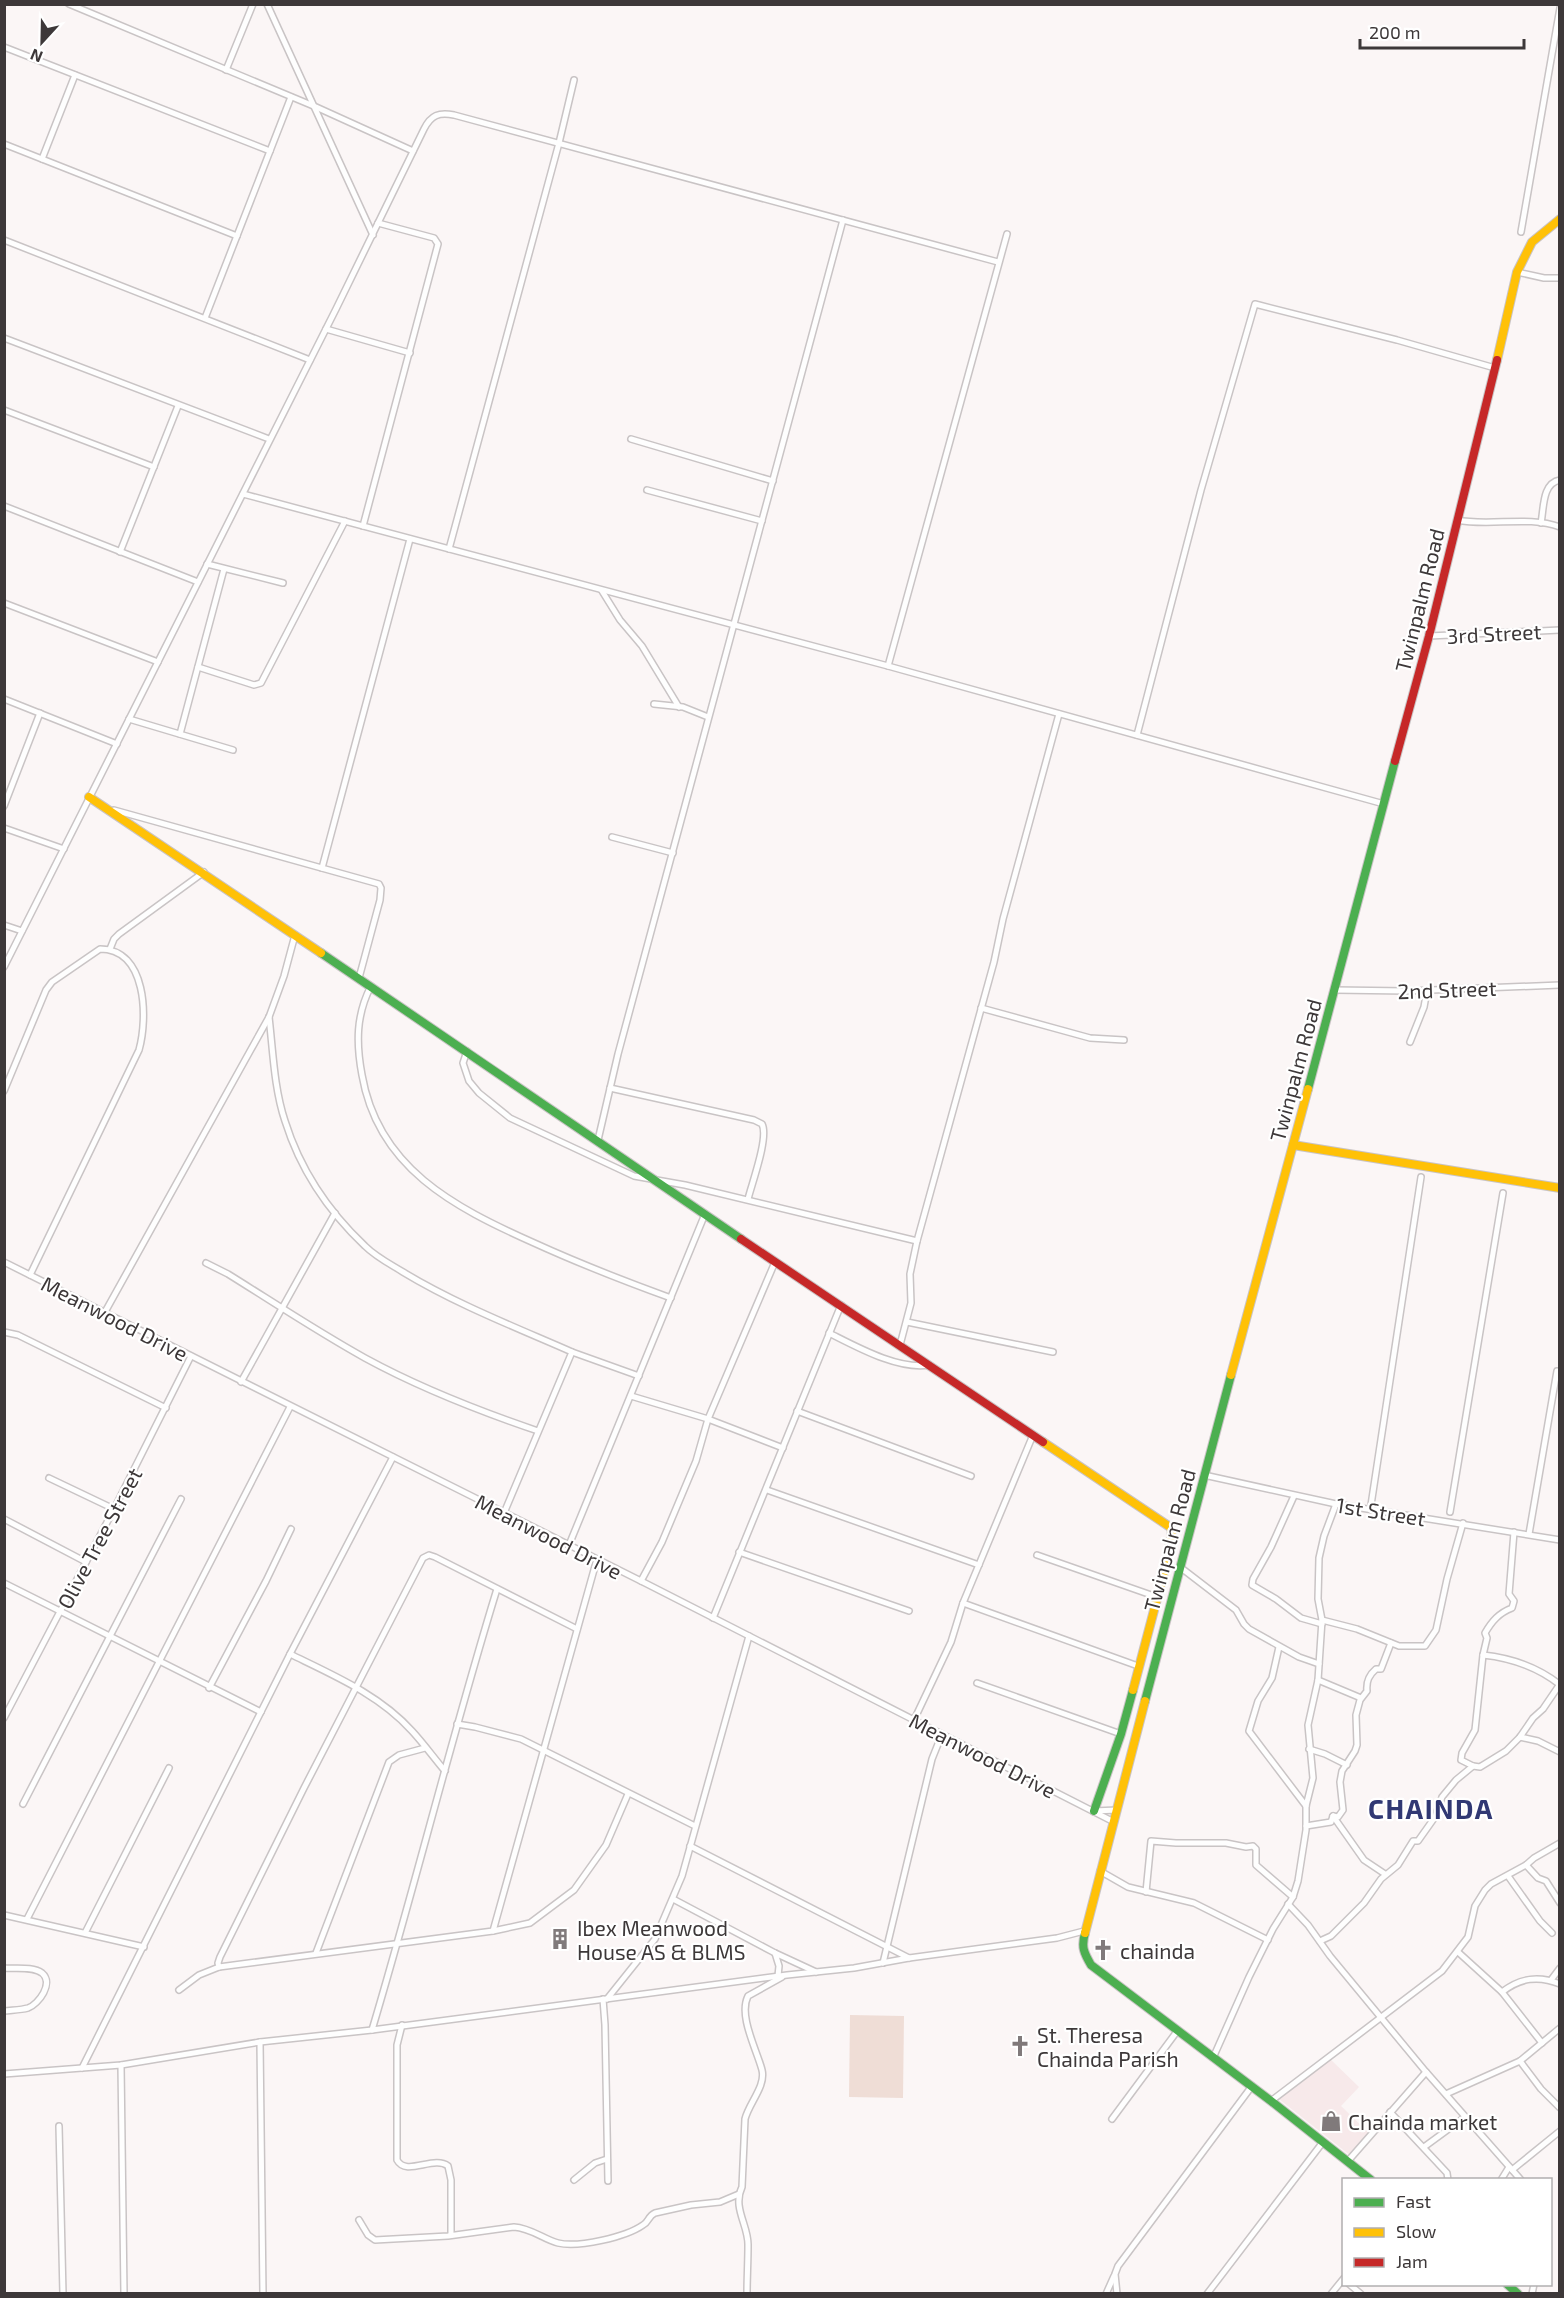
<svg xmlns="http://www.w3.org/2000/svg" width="1564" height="2298" font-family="'Exo 2',sans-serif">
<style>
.built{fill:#f7e9ea}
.green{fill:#efddd6}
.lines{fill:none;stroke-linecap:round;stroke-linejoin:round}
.street-casing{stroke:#c9c4c5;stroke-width:8}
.fast-casing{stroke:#c9c4c5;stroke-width:10}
.slow-casing{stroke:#c9c4c5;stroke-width:10}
.jam-casing{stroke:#c9c4c5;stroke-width:10}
.street{stroke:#fefefe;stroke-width:5}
.fast{stroke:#4caf50;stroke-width:8}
.slow{stroke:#ffc107;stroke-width:8}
.jam{stroke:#c62828;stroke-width:8}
.labels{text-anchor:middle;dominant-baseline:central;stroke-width:4.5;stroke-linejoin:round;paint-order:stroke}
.street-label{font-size:21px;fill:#3d3839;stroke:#fff}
.poi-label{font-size:21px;fill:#3d3839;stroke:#fff;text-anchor:start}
.district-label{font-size:27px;font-weight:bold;letter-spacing:1.5px;fill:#313873;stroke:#fff}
</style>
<rect width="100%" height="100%" fill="#fbf6f6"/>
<path class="built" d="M1330 2059 1359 2087 1341 2106 1371 2135 1351 2156 1279 2099Z"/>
<path class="green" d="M850 2015 904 2016 903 2098 849 2097Z"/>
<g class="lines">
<defs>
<g id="street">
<path d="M69 4 316 107 413 151"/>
<path d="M267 4 373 235"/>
<path d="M4 47 270 151"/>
<path d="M226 70 253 4"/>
<path d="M4 144 237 236"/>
<path d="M42 159 75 75"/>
<path d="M1521 232 1560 8"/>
<path d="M4 240 310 360"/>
<path d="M1517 272 1544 278H1560"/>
<path d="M205 318 291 97"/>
<path d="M326 329 410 353"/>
<path d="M4 338 269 439"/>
<path d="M4 410 154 467"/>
<path d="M631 439 773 481"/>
<path d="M647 490 762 521"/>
<path d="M243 494 888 666 1384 804"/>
<path d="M4 506 198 582"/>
<path d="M1457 520C1490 527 1527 515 1560 527"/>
<path d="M1541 523C1544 508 1542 483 1560 480"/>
<path d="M363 526 438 244 434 238 378 223"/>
<path d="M449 549 559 143 574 80"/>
<path d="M120 552 178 406"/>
<path d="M207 564 283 583"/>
<path d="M602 591 620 620 642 646 679 707"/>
<path d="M4 603 158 662"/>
<path d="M1429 636 1560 630"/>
<path d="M888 666 1007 234"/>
<path d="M198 667 254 685 261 683 345 521"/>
<path d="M4 699 117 744"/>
<path d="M654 704 683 707 708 717"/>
<path d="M129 719 233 750"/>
<path d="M180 734 224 569"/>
<path d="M1137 735 1201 490 1255 304 1397 340 1495 368"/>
<path d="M4 806 40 713"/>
<path d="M114 810 379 884 381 888 380 900 359 978"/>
<path d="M4 828 64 849"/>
<path d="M612 837 673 853"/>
<path d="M322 868 410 539"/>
<path d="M4 925 22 931"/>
<path d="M110 949 114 939 119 934 204 872"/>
<path d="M4 967 336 309 424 129C431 115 439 112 454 115L998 262"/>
<path d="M371 986C356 1015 356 1043 362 1075 378 1168 454 1207 532 1242 578 1263 624 1281 671 1298"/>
<path d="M1334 990 1407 991 1560 985"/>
<path d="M981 1008 1090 1038 1124 1040"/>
<path d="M269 1017C273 1051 274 1088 285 1121 300 1169 329 1212 365 1246 376 1257 390 1264 403 1272 456 1304 515 1327 572 1352L504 1513"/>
<path d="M1410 1042 1424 1007 1427 990"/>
<path d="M467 1051 463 1063 469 1081 479 1093 510 1118 634 1176 685 1185 917 1241"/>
<path d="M610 1088 754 1120 762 1124C769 1137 752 1183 748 1199"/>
<path d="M4 1091 46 990 52 982 100 949C147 949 148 1018 139 1050L30 1275"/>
<path d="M598 1140 618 1054 843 220"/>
<path d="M4 1262 647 1584 1114 1822"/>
<path d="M206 1263 228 1274C273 1302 318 1332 365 1358 420 1388 479 1411 538 1431"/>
<path d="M105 1312 269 1017 284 976 295 935"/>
<path d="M907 1322 1053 1352"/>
<path d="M4 1332 18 1335 166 1408"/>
<path d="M829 1333C857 1347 898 1370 929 1365"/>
<path d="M900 1345 911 1303 910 1274 917 1241 994 962 1003 919 1059 714"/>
<path d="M572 1352 639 1376"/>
<path d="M241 1382 335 1213"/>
<path d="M631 1396 708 1419 783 1448"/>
<path d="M797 1411 971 1476"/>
<path d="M1204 1475 1336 1504 1560 1540"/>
<path d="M49 1478 114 1509"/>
<path d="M767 1490 979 1565"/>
<path d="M1294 1496 1271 1547 1253 1579 1252 1585 1276 1599 1301 1618 1322 1624"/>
<path d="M1371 1505 1421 1177"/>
<path d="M1450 1512 1503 1193"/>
<path d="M4 1519 86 1562"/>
<path d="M1529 1534 1557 1371"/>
<path d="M569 1545 705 1214"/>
<path d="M739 1552 909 1611"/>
<path d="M1037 1555 1157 1597"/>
<path d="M1180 1567 1236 1610 1244 1624 1249 1629 1299 1657 1319 1664"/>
<path d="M641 1581 662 1542 696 1461 708 1419 775 1262"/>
<path d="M4 1583 261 1712"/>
<path d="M963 1603 1138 1666"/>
<path d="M713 1618 841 1305"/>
<path d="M1322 1620 1357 1629 1399 1646H1425L1436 1630 1447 1579 1463 1523"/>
<path d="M1279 1647 1272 1678 1258 1701 1249 1731 1306 1806"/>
<path d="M290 1654C333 1675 380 1695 412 1731 424 1744 434 1758 445 1771"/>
<path d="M1483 1655C1511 1658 1536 1666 1559 1684"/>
<path d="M1318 1680 1361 1698"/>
<path d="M977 1683 1121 1734"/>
<path d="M209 1688 266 1581 291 1529"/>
<path d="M4 1718 114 1509 191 1356"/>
<path d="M914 1720 951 1642 963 1603 1033 1435"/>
<path d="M457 1724 475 1727 521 1739 695 1826"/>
<path d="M1520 1737 1538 1741 1560 1752"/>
<path d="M1309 1749 1325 1754 1347 1765"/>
<path d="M1473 1766 1461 1760 1462 1753 1475 1730 1483 1655 1487 1638 1485 1633C1492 1621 1499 1613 1512 1608L1514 1601 1509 1594 1514 1532"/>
<path d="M23 1804 181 1499"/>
<path d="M1094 1811 1117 1810"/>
<path d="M1333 1816 1364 1860 1385 1874"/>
<path d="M1306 1826 1331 1822 1333 1816 1338 1817 1343 1810 1340 1782 1342 1771 1355 1751 1357 1745 1356 1715 1360 1700 1367 1691C1366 1681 1369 1675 1376 1669H1381L1391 1643"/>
<path d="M690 1846 909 1958"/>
<path d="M1526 1865 1538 1878 1546 1881 1560 1903"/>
<path d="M1100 1871 1128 1887 1194 1903 1268 1940"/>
<path d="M1508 1876 1540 1921 1552 1933"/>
<path d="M1146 1892 1151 1841 1176 1843H1226L1246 1847 1253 1846 1256 1849V1865L1293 1897"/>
<path d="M673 1899 775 1953 816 1972"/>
<path d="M1288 1904 1308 1925 1330 1956 1426 2072 1521 2180"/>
<path d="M4 1915 144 1947"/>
<path d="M27 1919 290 1407"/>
<path d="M493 1931 530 1923 574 1890 606 1845 628 1794"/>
<path d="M85 1933 169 1768"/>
<path d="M1320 1941 1331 1936 1364 1903 1381 1879 1398 1865 1413 1841H1418L1435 1817 1442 1797 1456 1780 1473 1766 1480 1767 1506 1751 1520 1737 1533 1718 1543 1709 1560 1684"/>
<path d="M1458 1952 1502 1992 1542 2043"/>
<path d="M316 1953 389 1762 399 1755 425 1748"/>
<path d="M775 1953 779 1966 778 1976"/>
<path d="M883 1963 932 1759 942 1734"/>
<path d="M219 1967 218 1963 220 1957 304 1788 423 1558 429 1555 435 1557 577 1629"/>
<path d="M4 1968C15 1969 33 1966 42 1973 54 1983 39 2004 28 2008 21 2010 12 2010 4 2011"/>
<path d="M1551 1980 1560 1968"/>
<path d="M179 1990 199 1975 219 1967 493 1931 597 1559"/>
<path d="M1502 1992C1520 1978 1538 1975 1560 1984"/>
<path d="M603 1999 605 2025 608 2181"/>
<path d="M607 1999 655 1939 682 1876 749 1636"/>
<path d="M402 2025 397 2045V2160C406 2177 434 2155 448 2166L451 2180V2235"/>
<path d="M372 2030C416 1883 452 1735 497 1589"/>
<path d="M260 2042 263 2294"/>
<path d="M1213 2058 1249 1977 1273 1929 1293 1897 1298 1881 1306 1830V1806L1313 1778 1308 1725 1318 1680 1322 1620 1318 1599 1319 1558 1324 1536 1336 1504"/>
<path d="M1520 2061 1541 2089 1560 2108"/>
<path d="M121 2065 124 2294"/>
<path d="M82 2068 290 1654 393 1457"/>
<path d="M4 2074 121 2065 260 2042 372 2030 787 1975 854 1968 909 1958 1057 1938 1084 1931"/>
<path d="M1446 2094 1520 2061 1560 2028"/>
<path d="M1271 2101 1442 1971 1468 1937 1475 1906 1485 1890 1491 1884 1526 1865 1534 1858 1560 1843"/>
<path d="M1390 2112 1447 2173 1448 2180"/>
<path d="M1112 2119 1178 2030"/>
<path d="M59 2126 63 2294"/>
<path d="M1424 2147 1465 2117"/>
<path d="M1348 2161 1426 2072"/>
<path d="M1512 2170 1560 2131"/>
<path d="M574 2180 595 2163 607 2159"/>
<path d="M1501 2180 1509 2167"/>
<path d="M359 2220 368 2235 375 2240 448 2236 514 2227C531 2228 543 2239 558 2243 578 2248 626 2237 643 2225 649 2222 648 2216 655 2213L691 2205 720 2202 739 2194"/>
<path d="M1349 2284 1361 2294"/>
<path d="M747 2294C747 2278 748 2262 748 2246 749 2226 732 2208 742 2187L745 2119C749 2103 766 2086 762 2070 757 2050 738 2016 748 1996L782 1977"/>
<path d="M1106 2294 1114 2276"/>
<path d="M1117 2294 1115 2274 1118 2266 1252 2086"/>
<path d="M1207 2294 1323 2142"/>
<path d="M1331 2294 1344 2278"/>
<path d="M1532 2294 1534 2284"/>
</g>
<g id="fast">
<path d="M321 953 741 1239"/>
<path d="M1308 1089 1395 761"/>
<path d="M1145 1701 1231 1375"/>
<path d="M1094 1811 1121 1734 1133 1690"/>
<path d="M1085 1933C1081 1947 1084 1953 1091 1965L1271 2101 1371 2180"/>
<path d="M1507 2284 1518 2294"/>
</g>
<g id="slow">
<path d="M1497 360 1517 272 1532 242 1560 219"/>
<path d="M89 797 321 953"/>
<path d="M1293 1145 1560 1188"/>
<path d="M1231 1375 1308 1089"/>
<path d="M1043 1442 1170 1527 1172 1531 1167 1561 1133 1690"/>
<path d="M1085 1933 1145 1701"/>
</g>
<g id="jam">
<path d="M1395 761 1429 636 1497 360"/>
<path d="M741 1239 1043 1442"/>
</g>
</defs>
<use href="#street" class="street-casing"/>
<use href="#fast" class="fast-casing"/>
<use href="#slow" class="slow-casing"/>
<use href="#jam" class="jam-casing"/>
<use href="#street" class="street"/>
<use href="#fast" class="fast"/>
<use href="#slow" class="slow"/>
<use href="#jam" class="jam"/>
</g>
<defs>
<symbol id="building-bare" viewBox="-9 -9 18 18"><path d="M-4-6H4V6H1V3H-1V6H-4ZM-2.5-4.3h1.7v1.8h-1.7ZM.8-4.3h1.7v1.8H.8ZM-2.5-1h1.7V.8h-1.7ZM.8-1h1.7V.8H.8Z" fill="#807a7b" stroke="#fff" stroke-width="2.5" paint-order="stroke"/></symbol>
<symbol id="church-bare" viewBox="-9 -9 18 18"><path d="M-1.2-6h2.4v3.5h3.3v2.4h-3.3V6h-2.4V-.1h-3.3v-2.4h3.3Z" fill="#807a7b" stroke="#fff" stroke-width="2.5" paint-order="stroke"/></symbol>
<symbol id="shop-bare" viewBox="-9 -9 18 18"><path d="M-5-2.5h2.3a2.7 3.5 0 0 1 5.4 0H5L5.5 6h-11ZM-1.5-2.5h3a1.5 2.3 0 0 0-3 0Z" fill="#807a7b" stroke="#fff" stroke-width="2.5" paint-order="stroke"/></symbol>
</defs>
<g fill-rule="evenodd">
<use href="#building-bare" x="545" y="1924" width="30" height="30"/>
<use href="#church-bare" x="1088" y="1935" width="30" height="30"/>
<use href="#church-bare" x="1005" y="2031" width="30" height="30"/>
<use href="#shop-bare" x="1316" y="2106" width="30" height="30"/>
</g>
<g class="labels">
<g class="street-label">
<text transform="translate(1419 600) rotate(-76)">Twinpalm Road</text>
<text transform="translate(1494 633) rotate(-3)">3rd Street</text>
<text transform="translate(1447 989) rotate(-2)">2nd Street</text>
<text transform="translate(1295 1070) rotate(-75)">Twinpalm Road</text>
<text transform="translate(115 1318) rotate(27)">Meanwood Drive</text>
<text transform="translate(1381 1511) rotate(9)">1st Street</text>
<text transform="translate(549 1536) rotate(27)">Meanwood Drive</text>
<text transform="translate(99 1538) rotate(-62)">Olive Tree Street</text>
<text transform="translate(1169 1540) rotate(-75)">Twinpalm Road</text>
<text transform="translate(983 1755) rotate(27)">Meanwood Drive</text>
</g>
<g class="poi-label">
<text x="577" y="1927">Ibex Meanwood<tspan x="577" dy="24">House AS &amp; BLMS</tspan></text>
<text x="1120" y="1950">chainda</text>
<text x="1037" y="2034">St. Theresa<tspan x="1037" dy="24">Chainda Parish</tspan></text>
<text x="1348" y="2121">Chainda market</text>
</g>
<g class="district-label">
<text x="1431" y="1808">CHAINDA</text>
</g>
</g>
<rect width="1564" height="2298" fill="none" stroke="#3d3839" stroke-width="12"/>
<rect x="1342" y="2178" width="210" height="108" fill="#ffffff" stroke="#b1afb0" stroke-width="1.5"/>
<rect x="1354" y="2198" width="30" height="9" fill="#4caf50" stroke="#b1afb0" stroke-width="1.5"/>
<text x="1396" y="2208" font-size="18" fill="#3d3839">Fast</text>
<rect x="1354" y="2228" width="30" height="9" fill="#ffc107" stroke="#b1afb0" stroke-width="1.5"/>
<text x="1396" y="2238" font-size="18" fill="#3d3839">Slow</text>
<rect x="1354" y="2258" width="30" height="9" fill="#c62828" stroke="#b1afb0" stroke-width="1.5"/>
<text x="1396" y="2268" font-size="18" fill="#3d3839">Jam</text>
<g transform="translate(42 42) rotate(202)" stroke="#ffffff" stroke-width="4.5" paint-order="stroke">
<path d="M0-4.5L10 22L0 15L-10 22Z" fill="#3d3839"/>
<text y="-9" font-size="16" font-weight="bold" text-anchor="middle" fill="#3d3839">N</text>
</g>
<path d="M1360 39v9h164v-9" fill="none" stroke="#3d3839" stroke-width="3"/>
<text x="1369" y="39" font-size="18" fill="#3d3839" stroke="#ffffff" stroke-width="4.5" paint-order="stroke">200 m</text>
</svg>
